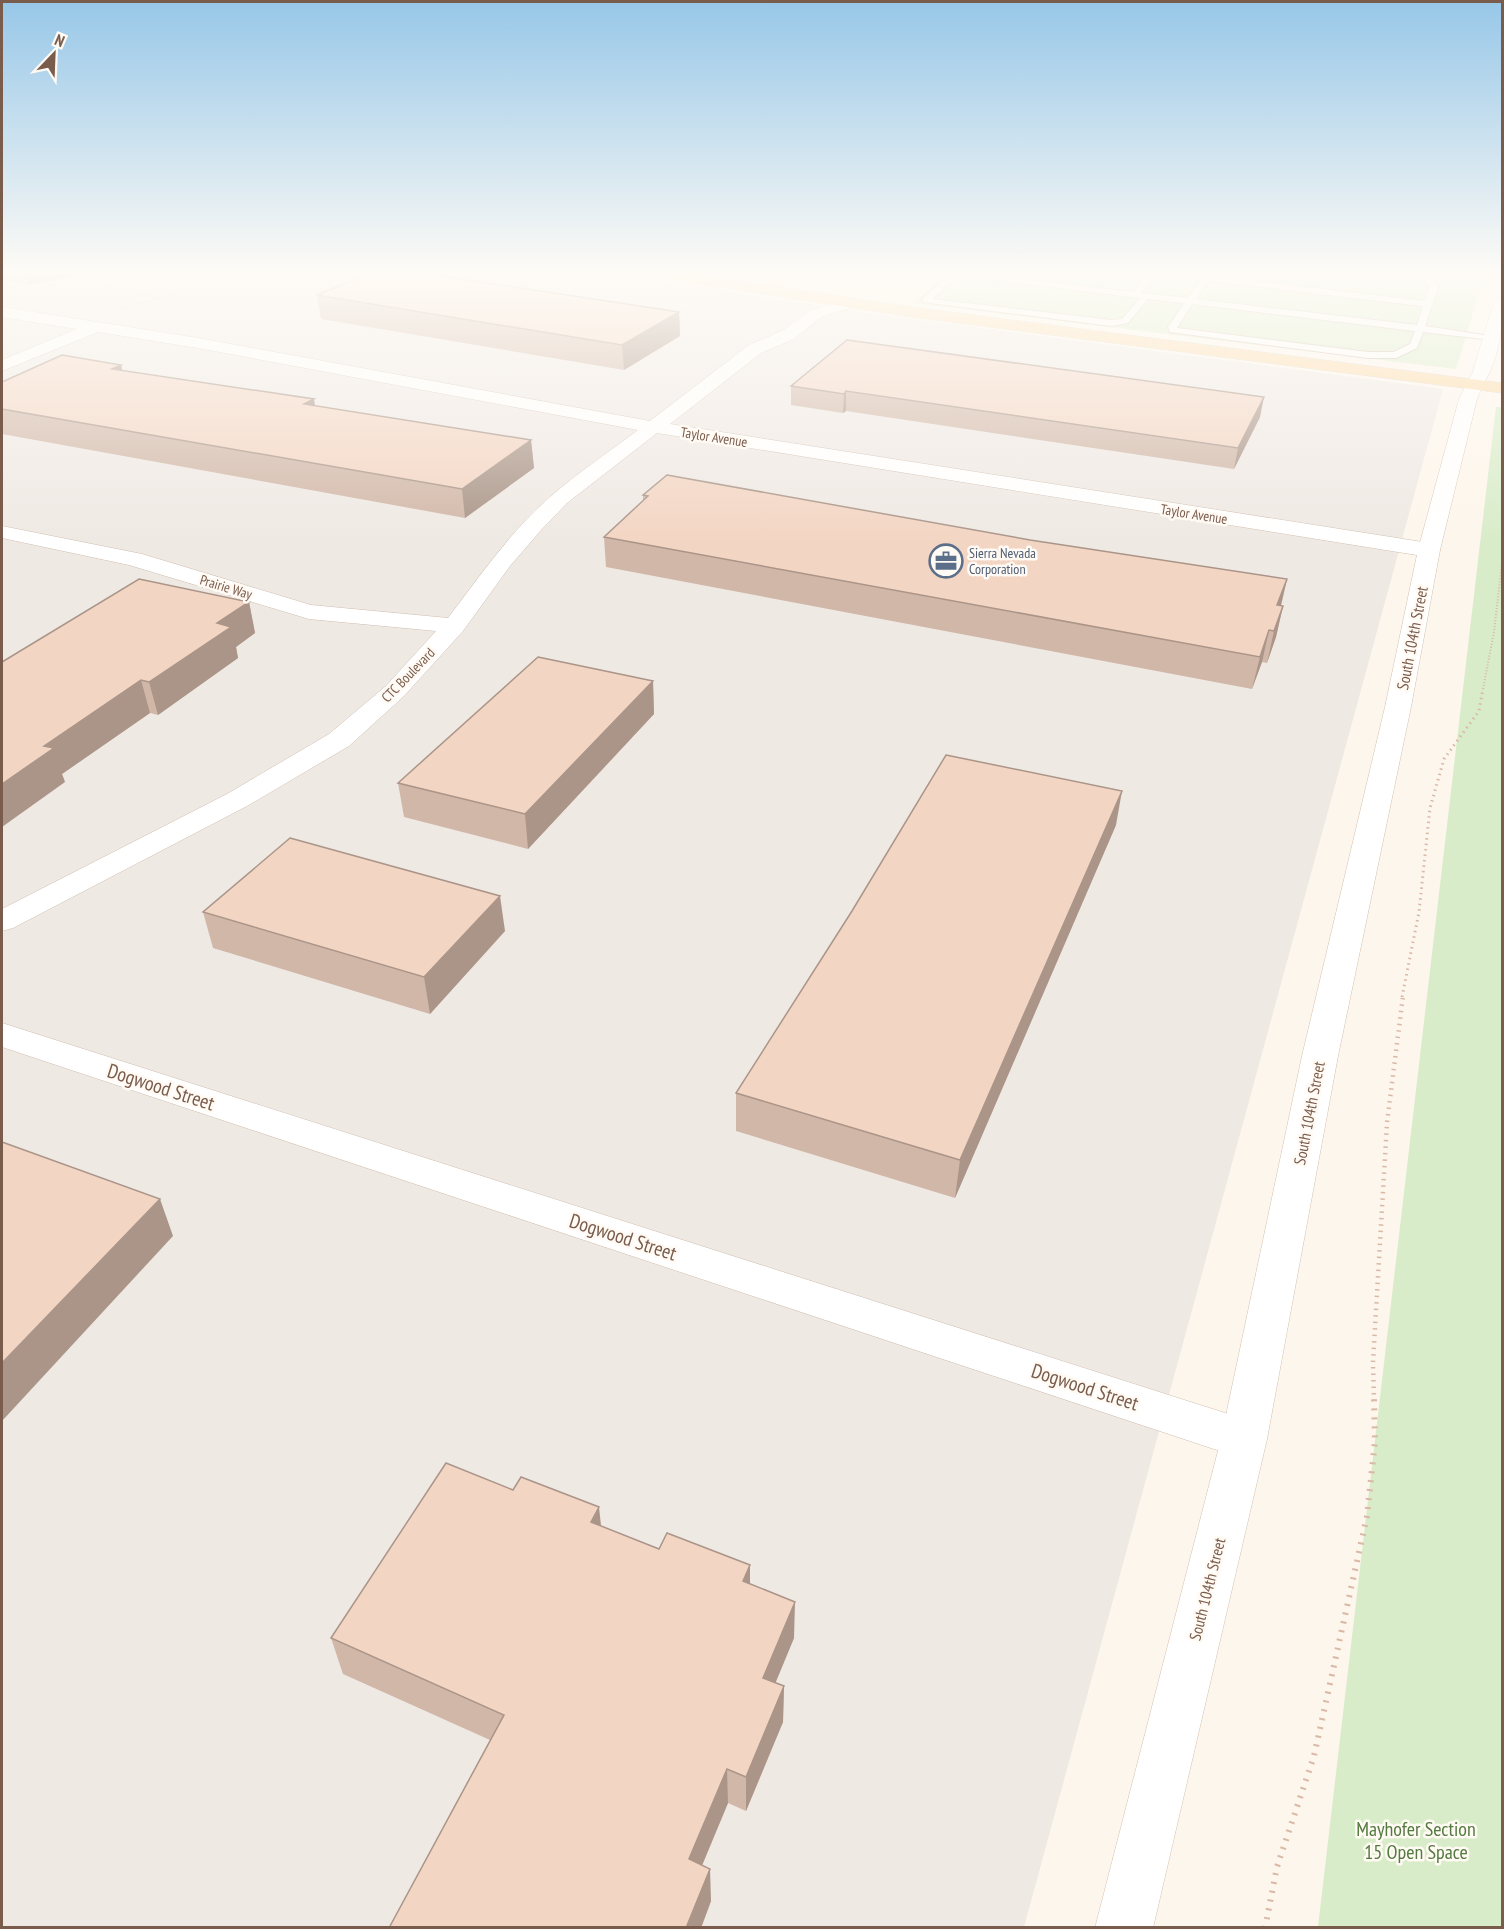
<svg xmlns="http://www.w3.org/2000/svg" width="1504" height="1929" font-family="'PT Sans Narrow',sans-serif">
<style>
.industrial{fill:#efe9e4}
.green{fill:#d8ecc9}
.lines{fill:none;stroke-linecap:round;stroke-linejoin:round}
.lane-casing{stroke:#d1beb0;stroke-width:2}
.street-casing{stroke:#d1beb0;stroke-width:1}
.secondary-casing{stroke:#d6c0b0;stroke-width:1}
.primary-casing{stroke:#dad1cd;stroke-width:1}
.path-far3{stroke:#d9b8a5;stroke-width:2;stroke-dasharray:1 2;stroke-linecap:butt}
.path-far2{stroke:#d9b8a5;stroke-width:3;stroke-dasharray:1.5 4;stroke-linecap:butt}
.path-far1{stroke:#d9b8a5;stroke-width:4.5;stroke-dasharray:1.5 5;stroke-linecap:butt}
.path{stroke:#d9b8a5;stroke-width:6;stroke-dasharray:2 7;stroke-linecap:butt}
.lane{fill:#fff;fill-rule:evenodd}
.street{fill:#fff;fill-rule:evenodd}
.secondary{fill:#fff;fill-rule:evenodd}
.primary{fill:#fbd9a5;fill-rule:evenodd}
.wall{fill:#d1b7a8}
.shaded-wall{fill:#aa9588}
.building{fill:#f3d5c3;stroke:#aa9588;stroke-width:1.5}
.labels{text-anchor:middle;dominant-baseline:central;stroke-width:5;stroke-linejoin:round;paint-order:stroke}
.far-street-label{font-size:14px;fill:#7a5c4d;stroke:#fffaf3}
.far-service-label{font-size:14px;fill:#4e5e75;stroke:#fffaf3;text-anchor:start}
.street-label{font-size:16px;fill:#7a5c4d;stroke:#fffaf3}
.near-street-label{font-size:20px;fill:#7a5c4d;stroke:#fffaf3}
.near-park-label{font-size:20px;fill:#537a41;stroke:#fffaf3}
</style>
<rect width="100%" height="100%" fill="#fdf6ec"/>
<path class="industrial" d="M2 274H620L860 312 1443 389 1024 1927 2 1928Z"/>
<g class="green">
<path d="M947 274H1437L1483 279 1456 369 913 303Z"/>
<path d="M1496 407H1502V1927H1318Z"/>
</g>
<g class="lines">
<defs>
<path id="lane" d="M950 274H980L1133 292 1148 274H1156L1141 293 1188 298 1205 274H1213L1212 276 1425 301 1430 286 1420 280 1392 274C1409 274 1425 273 1439 285L1425 326 1497 337 1492 340 1423 332 1417 348 1396 358H1368L1170 332 1168 327 1184 303 1148 299 1128 323 1111 326 923 302V298ZM958 276H960L1140 298 1122 319 1111 320 932 299ZM1209 281 1423 306 1417 325 1196 299ZM1192 304 1415 331 1410 344 1394 352H1368L1177 328Z"/>
<g id="street">
<path d="M1502 297C1504 327 1498 364 1480 389H1468L1465 385 1472 374 1494 302Z"/>
<path d="M851 298 857 300 859 303 857 306 821 317 794 339 761 353 670 424 1429 543 1437 545 1440 550 1437 555 1429 557 657 433 567 503 542 529 510 566 463 631 404 696 349 746 247 806 13 928 2 931V909L227 794 329 734 386 686 436 631 309 619 129 565 2 538V526L142 554 311 605 448 618C473 585 497 551 526 520 559 485 600 459 638 430L198 348 98 332 2 371V360L77 329 2 317V307L198 338 650 421 749 345 782 331 809 311Z"/>
<path d="M2 1023 1244 1419 1260 1425 1267 1439 1260 1453 1244 1459 2 1047Z"/>
</g>
<path id="secondary" d="M1474 380 1483 385 1477 399 1440 550 1411 707 1338 1056 1267 1439 1153 1928H1095L1221 1439 1302 1056 1385 707 1418 550 1459 399 1468 381Z"/>
<path id="primary" d="M659 274H696L911 307 1502 383V393L911 317 667 279Z"/>
</defs>
<use href="#lane" class="lane-casing"/>
<use href="#street" class="street-casing"/>
<use href="#secondary" class="secondary-casing"/>
<use href="#primary" class="primary-casing"/>
<g class="path-far3">
<path d="M264 277 275 274"/>
<path d="M2 286 29 290 81 280 159 298 121 309"/>
<path d="M159 298 198 289 215 274"/>
<path d="M1483 689 1494 632 1502 563"/>
</g>
<path class="path-far2" d="M1402 997 1419 912 1430 808 1444 759 1479 711 1483 688"/>
<path class="path-far1" d="M1374 1401 1373 1362 1387 1123 1403 996"/>
<path class="path" d="M1265 1928 1277 1867 1314 1756 1367 1516 1375 1441 1374 1399"/>
<use href="#lane" class="lane"/>
<use href="#street" class="street"/>
<use href="#secondary" class="secondary"/>
<use href="#primary" class="primary"/>
</g>
<g class="wall">
<path d="M2 274H87L28 285 2 282Z"/>
<path d="M317 295 679 312 680 336 624 370 321 319Z"/>
<path d="M121 365 122 370 315 406 531 440 534 468 465 518 2 434V382Z"/>
<path d="M791 386 1260 417 1234 469 846 411 843 413 791 405Z"/>
<path d="M643 495 1030 540 1287 579 1281 606H1283L1276 637 1267 663 1262 662 1252 689 606 567 604 537 643 501Z"/>
<path d="M249 602 255 633 236 647 238 658 158 715 150 713 62 774 65 782 2 662Z"/>
<path d="M653 681 654 714 528 849 404 817 398 783Z"/>
<path d="M1116 825 955 1198 736 1131V1093Z"/>
<path d="M203 912 505 931 430 1014 213 948Z"/>
<path d="M601 1526 750 1584 794 1638 775 1683 784 1686 783 1722 746 1811 728 1803 702 1865 711 1901 701 1928H389L490 1740 343 1674 331 1638Z"/>
</g>
<g class="shaded-wall">
<path d="M25 274H87L28 285Z"/>
<path d="M679 312 680 336 624 370 622 345Z"/>
<path d="M121 365 127 390 112 369Z"/>
<path d="M846 391V411L843 413 844 394Z"/>
<path d="M1264 397 1260 417 1234 469 1238 448Z"/>
<path d="M314 399 318 425 304 404Z"/>
<path d="M531 440 534 468 465 518 462 489Z"/>
<path d="M1287 579 1280 609 1277 605Z"/>
<path d="M249 602 255 633 236 647 238 658 158 715 149 682 217 623Z"/>
<path d="M1283 606 1276 637 1267 663 1274 631Z"/>
<path d="M1269 630 1262 662 1252 689 1260 657Z"/>
<path d="M141 680 150 713 62 774 65 782 2 827V784L44 746Z"/>
<path d="M653 681 654 714 528 849 525 814Z"/>
<path d="M1122 791 1116 825 955 1198 960 1160Z"/>
<path d="M500 896 505 931 430 1014 424 977Z"/>
<path d="M160 1199 173 1236 2 1421V1363Z"/>
<path d="M599 1507 603 1544 591 1522Z"/>
<path d="M750 1565V1601L743 1581Z"/>
<path d="M795 1602 794 1638 763 1713V1678Z"/>
<path d="M784 1686 783 1722 746 1811V1777Z"/>
<path d="M727 1769 728 1803 691 1892 689 1859Z"/>
<path d="M710 1869 711 1901 701 1928H686Z"/>
</g>
<g class="building">
<path d="M368 274H428L679 312 622 345 317 295Z"/>
<path d="M847 340 1264 397 1238 448 846 391 844 394 791 386Z"/>
<path d="M62 355 121 365 112 369 314 399 304 404 531 440 462 489 2 409V382Z"/>
<path d="M667 475 1030 540 1287 579 1277 605 1283 606 1274 631 1269 630 1260 657 604 537 648 496 643 495Z"/>
<path d="M139 579 249 602 217 623 231 627 149 682 141 680 44 746 54 748 2 784V662Z"/>
<path d="M538 657 653 681 525 814 398 783Z"/>
<path d="M946 755 1122 791 960 1160 736 1093 852 911Z"/>
<path d="M290 838 500 896 424 977 203 912Z"/>
<path d="M2 1142 160 1199 2 1363Z"/>
<path d="M446 1463 513 1490 521 1477 599 1507 591 1522 659 1549 667 1533 750 1565 743 1581 795 1602 763 1678 784 1686 746 1777 727 1769 689 1859 710 1869 686 1928H389L504 1715 331 1638Z"/>
</g>
<linearGradient id="sky" x2="0" y2="1"><stop stop-color="#97c7e8"/><stop offset="0.5" stop-color="#fefbf6"/><stop offset="1" stop-color="#fefbf6" stop-opacity="0"/></linearGradient>
<rect width="1504" height="544" fill="url(#sky)"/>
<defs>
<symbol id="office-ring" viewBox="-11 -11 22 22"><circle r="9.5" fill="#fffaf3" stroke="#5c6f8a" stroke-width="1.5"/><path d="M-6-3h4V-5.5h4V-3h4V5H-6ZM-1-4.5V-3h2v-1.5ZM-6 0V1H6V0Z" fill="#5c6f8a"/></symbol>
</defs>
<g fill-rule="evenodd">
<use href="#office-ring" x="927" y="542" width="38" height="38"/>
</g>
<g class="labels">
<g class="far-street-label">
<text transform="translate(714 437) rotate(9)">Taylor Avenue</text>
<text transform="translate(1194 514) rotate(9)">Taylor Avenue</text>
<text transform="translate(226 587) rotate(17)">Prairie Way</text>
<text transform="translate(408 675) rotate(-46)">CTC Boulevard</text>
</g>
<g class="far-service-label">
<text x="969" y="553">Sierra Nevada<tspan x="969" dy="16">Corporation</tspan></text>
</g>
<g class="street-label">
<text transform="translate(1412 638) rotate(-79)">South 104th Street</text>
<text transform="translate(1309 1113) rotate(-79)">South 104th Street</text>
<text transform="translate(1207 1589) rotate(-76)">South 104th Street</text>
</g>
<g class="near-street-label">
<text transform="translate(161 1087) rotate(18)">Dogwood Street</text>
<text transform="translate(623 1237) rotate(18)">Dogwood Street</text>
<text transform="translate(1085 1387) rotate(18)">Dogwood Street</text>
</g>
<g class="near-park-label">
<text x="1416" y="1829">Mayhofer Section<tspan x="1416" dy="23">15 Open Space</tspan></text>
</g>
</g>
<rect width="1504" height="1929" fill="none" stroke="#7a5c4d" stroke-width="6"/>
<g transform="translate(54 54) rotate(23)" stroke="#fffaf3" stroke-width="4.5" paint-order="stroke">
<path d="M0-4.5L10 22L0 15L-10 22Z" fill="#7a5c4d"/>
<text y="-9" font-size="16" font-weight="bold" text-anchor="middle" fill="#7a5c4d">N</text>
</g>
</svg>
